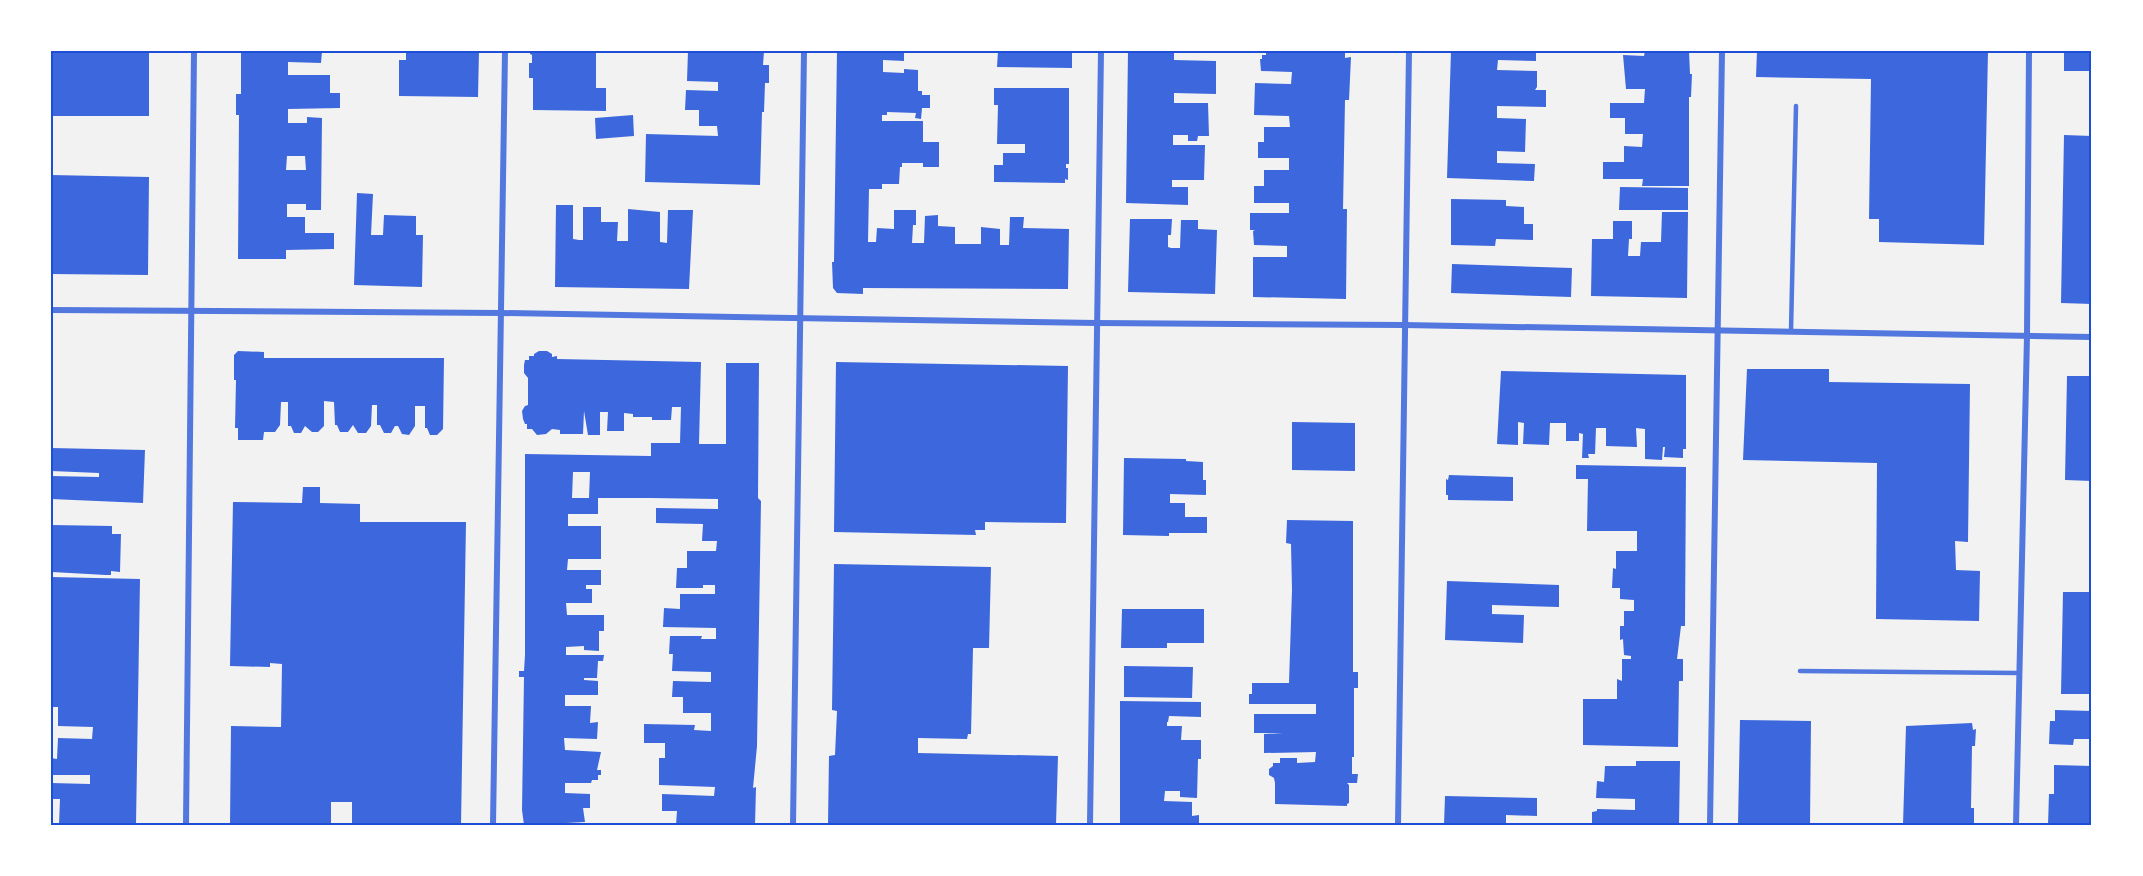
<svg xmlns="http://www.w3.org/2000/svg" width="2143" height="876" font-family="'Noto Serif',serif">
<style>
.building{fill:#3d67dc;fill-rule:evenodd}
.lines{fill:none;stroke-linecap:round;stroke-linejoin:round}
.service{stroke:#5277de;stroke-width:4.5}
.minor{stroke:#5277de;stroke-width:6}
.neatline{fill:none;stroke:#1d4ed8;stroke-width:2}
</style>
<rect width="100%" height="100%" fill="#f2f2f2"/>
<g class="building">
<rect x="51" y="51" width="98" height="65"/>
<path d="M241 51H322L321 63 288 62V75H330V93H340V108L288 109V123H307V117L322 118 321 210H306V204H287V217H305V233H334V249L286 250V259H238L239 115H236V94H241ZM287 156H305L306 170H286Z"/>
<path d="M406 51H479L478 97 399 96V60H406Z"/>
<path d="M530 51H596V88H606V111L533 110V78H529V63H532V55L530 54Z"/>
<path d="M688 51H764L763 65H769V83H765L764 112H762L760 185 645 182 646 134 718 136 717 126H699V110H685L686 90 718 91V82L687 81Z"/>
<path d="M837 51H904V61L883 60V72L904 73V69L918 70V91H922V95H930V108H922L921 119 915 118 916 113 887 112V115H882V121H923V142H939V167H923V163H902V167H900L899 184H882V189H869L868 242H876L877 228 894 229V210H916V225H913L912 243H924L925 216 938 215V226L955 227V244H981V227L1000 229V245H1009L1010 217H1024L1023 228 1069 229 1068 289 863 288V294L837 293 833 288 832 262H834Z"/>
<path d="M998 51H1072V68L997 67Z"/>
<path d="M1128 51H1174V60L1216 61V94L1174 93V103H1208L1209 136H1198L1197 141H1188V135H1173V145H1205L1204 180H1172V187H1188V205L1126 203Z"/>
<path d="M1266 51H1345V58L1351 57 1349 100H1345L1343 209H1347L1346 299 1253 297V257H1287V246L1254 245 1253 231 1255 230H1250V213H1289V203H1254V186H1264V170H1289V158H1258V142H1264V127H1290L1289 116 1254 115 1255 83 1291 84 1292 72 1261 71 1260 59H1262V55H1266Z"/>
<path d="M1451 51H1536V61L1498 60 1497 70 1537 71V87L1535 90H1546V107L1497 106V118L1526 119 1525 152 1497 151V163L1535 164 1534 181 1447 178Z"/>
<path d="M1645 51H1689L1690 74H1692L1691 97H1689V186H1642L1643 179H1603V162H1624V146L1642 147 1643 134H1625V118H1610V103H1644L1645 89H1626L1623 55 1644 56Z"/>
<path d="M1757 51H1988L1984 245 1879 242V219H1869L1871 79 1756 77Z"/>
<rect x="2064" y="51" width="28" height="20"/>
<path d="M994 88H1069V164H1066V168H1068V180L1065 179V183L994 182V165H1003V153H1025V144H997L998 105H994Z"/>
<path d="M633 115 634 136 596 139 595 118Z"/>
<path d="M2064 135 2092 136V304L2061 303Z"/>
<path d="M51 175 149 177 148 275 51 274Z"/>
<path d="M1620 187 1688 188V210H1619Z"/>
<path d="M357 193 373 194 371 235H383L384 215 416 216V235H423L422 287 354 285Z"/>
<path d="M1451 199 1506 200V206L1524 207V224H1533V240L1496 239 1495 246 1451 245Z"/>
<path d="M556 205H573V239L579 240H583V207H601V222H618L617 241H628V209L660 212V242L667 243 668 210H693L689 289 555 287Z"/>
<path d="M1662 212H1688L1687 298 1591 296 1592 239H1613V221H1632V239H1629L1628 256H1640L1641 242H1661Z"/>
<path d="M1130 219H1172L1171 235H1168V247L1171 248H1180L1181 220H1198V229L1217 230 1215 294 1128 292Z"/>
<path d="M1452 264 1572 268 1571 297 1451 293Z"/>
<path d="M238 351 264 352V358H444L443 429 437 435H430L427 428H425V406H415V426L409 435 402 434 398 426H395L391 433H384L380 425H377V405H372L371 426 366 433H358L353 425 348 432H340L337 425H335L334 402 324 401V426L318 432H312L305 426 301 433H294L291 426H288V402H281L280 425 275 432H264L263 440H238V428H235L236 380H234V355Z"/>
<path d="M539 351H547L552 354V357L557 356V359L701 362 699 444H726V363H759L758 498 761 501 757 746 753 788 756 787 755 825H676L677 811H662V794L714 796 715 787 659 785V758H665V743H644V724L695 725 694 730 711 731V713H683V697H672L673 681 711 682V672L672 671 673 654H669L670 636H702L701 639H716V628L663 627 664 608 680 609V594H715V585H703V588H676L677 568H687V551H716L717 541H702L703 524 656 523V508L718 509V499L650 498H598V514H568V526H601V559H568L567 570H601V585H586V589H592V603H566L567 615H604V631H599V651L584 650V646L566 647V655H604L603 661H598L597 678H584V680L598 681V695H565V706H591L590 723 598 722 597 739 564 738 565 750 601 752 597 770H601V775H598V780H592L591 783H565V793L590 794V808H583L585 822 566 823V825H524L522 810 524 677H519V671H524L525 655V454L651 456V443H680L681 407H672L671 420H652V417H633V414L624 413V431H607L608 412H600V435H588L584 411 583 434H560V430L552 429 546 434 537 435 532 429H527V424H525L523 419 522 411 525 406 528 405V378L524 373V365L525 360H529V356H534V354ZM573 472H590L589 498H572Z"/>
<path d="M836 362 1068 366 1066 523 985 522V530H975L976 535 834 532Z"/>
<path d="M1747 369H1829V382L1970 384 1968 542 1955 541 1956 570 1980 571 1979 621 1876 619 1877 463 1743 460Z"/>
<path d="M1501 371 1686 375V449H1683V458L1664 457 1665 447H1663L1662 460 1645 459V429L1636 428 1637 447 1606 446V428H1596L1595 454H1588L1589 458H1582L1583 434 1579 433V441H1566V423H1550L1549 445 1523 444 1524 423 1518 422V445L1497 444Z"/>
<path d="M2067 376H2092V481L2065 480Z"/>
<path d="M1292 422 1355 423V471L1292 470Z"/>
<path d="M51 448 145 450 143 503 51 499V476L99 477V473L51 471Z"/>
<path d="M1124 458 1186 459V461L1203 462V480H1206V495L1170 494V503H1185V517H1207V533H1169V536L1123 535Z"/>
<path d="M1576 465 1686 467 1685 626H1681L1677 659H1683V681H1679L1678 747 1583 745V699H1617V679L1622 681V659H1631V656L1624 655 1623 639 1620 640V626H1624V611H1634V600L1620 599V588H1612L1613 568 1616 569V551H1637V531H1587L1588 479H1576Z"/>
<path d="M1449 475 1513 477V501L1448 500V495H1446V479L1448 480Z"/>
<path d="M303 487H320V503L360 504V522H466L461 825H352V802H331V825H230L231 726 281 727 282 664 270 663V667L230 666 233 502 302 503Z"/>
<path d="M1287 520 1353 521V672H1358V688H1354V757H1352V774H1358L1357 783H1347L1349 785V803L1347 804V806L1275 804V783L1274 778 1269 775V769L1273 766V763H1280V758H1297V763L1315 762 1316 752 1264 753V734L1283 733H1254V714H1316V704H1249V694H1252V683H1289L1292 590 1291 544 1286 543Z"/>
<path d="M51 525 112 526V534H121L120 572 111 571V575H106L52 572Z"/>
<path d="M834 564 991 567 989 648H973L971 734H968L967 739 918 738V753L1058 756 1056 825H828L829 756 835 755 837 711 832 710Z"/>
<path d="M51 577 140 579 136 825H59L60 799H51V783L90 784V775H51V758L57 759 58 738 92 739 93 727 58 726V707H51Z"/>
<path d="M1447 581 1559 585V607L1492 605V614L1524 615 1523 643 1445 640Z"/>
<path d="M2063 592H2092V694H2061Z"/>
<path d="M1122 609H1204V643H1167V648H1121Z"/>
<path d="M1124 666 1193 667 1192 698 1124 697Z"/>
<path d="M1120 701 1201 702V717L1169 716 1168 722H1167V726H1182L1181 740H1201V759H1198L1197 798 1180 797V791H1165L1164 801 1192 802V816L1199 815V825H1120Z"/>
<path d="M2055 710 2092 711V739H2074L2073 745 2049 744 2050 721H2055Z"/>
<path d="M1740 720 1811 721 1810 825H1738Z"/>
<path d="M1972 723 1973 730 1976 729 1975 746H1972L1971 808H1974V825H1903L1906 726Z"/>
<path d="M1636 761H1680L1679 825 1592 824V812L1597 811V809L1635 810V799L1596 798 1597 781 1604 782 1605 766H1636Z"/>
<path d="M2054 765 2092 766V825H2048L2049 794H2054Z"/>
<path d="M1445 796 1537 798V816L1506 815V825H1444Z"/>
</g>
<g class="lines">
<g class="service">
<path d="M1791 331 1796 106"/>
<path d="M1800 671 2019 673"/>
</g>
<g class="minor">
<path d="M51 310 502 313 1096 323 1404 325 2092 337"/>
<path d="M186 825 194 51"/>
<path d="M493 825 505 51"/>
<path d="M793 825 804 51"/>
<path d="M1090 825 1101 51"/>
<path d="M1398 825 1409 51"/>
<path d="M1710 825 1722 51"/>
<path d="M2016 825 2027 336 2029 51"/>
</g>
</g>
<rect width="2143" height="876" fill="none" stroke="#ffffff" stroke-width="105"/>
<rect x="52" y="52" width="2038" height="772" class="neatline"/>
</svg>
